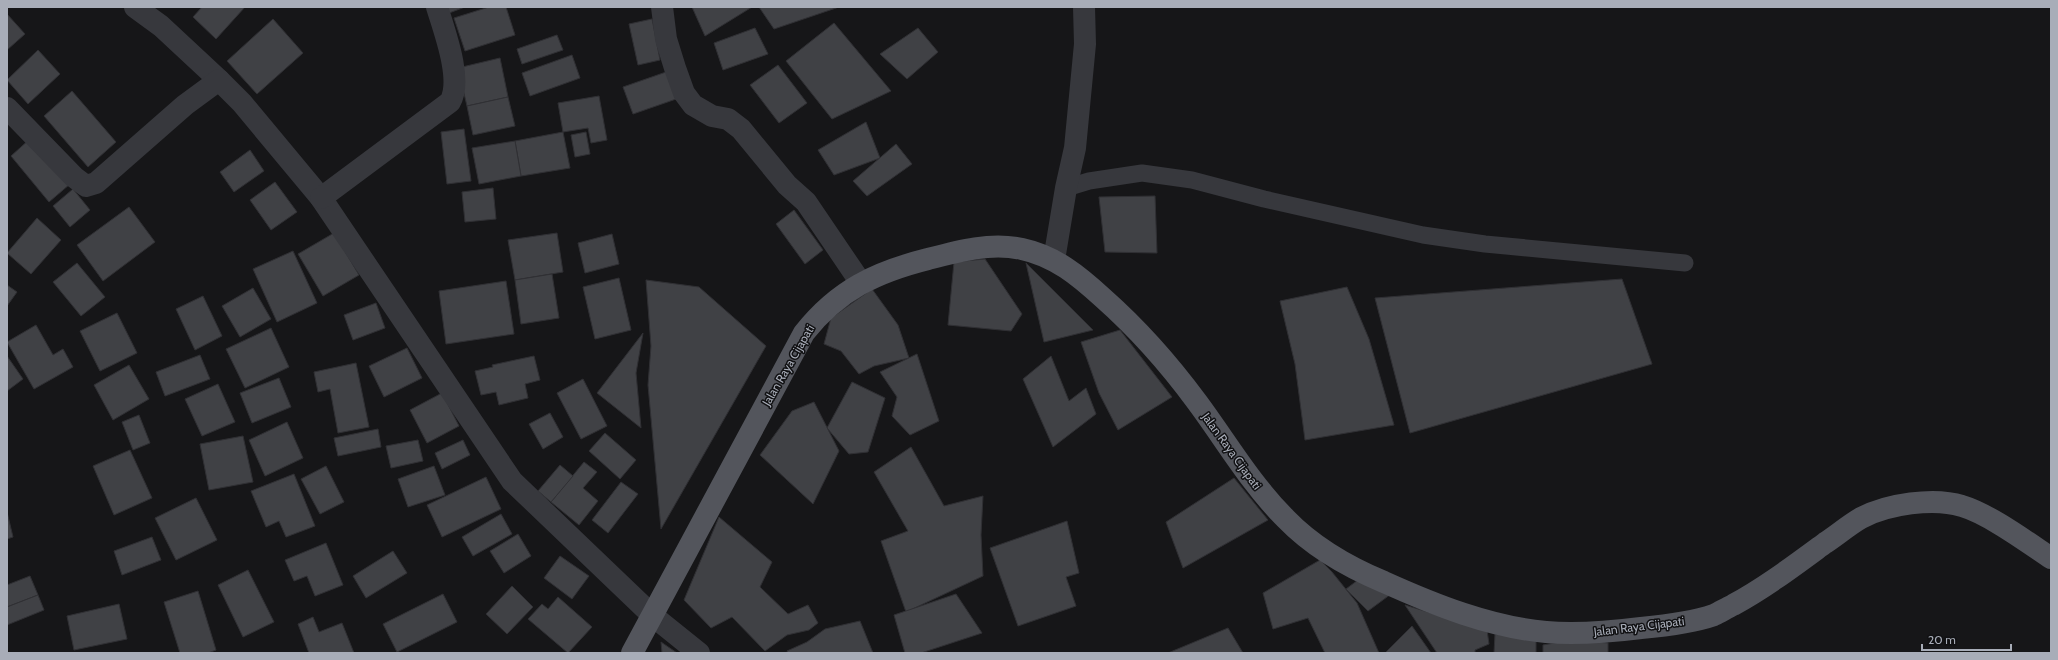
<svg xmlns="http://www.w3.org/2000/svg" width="2058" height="660" font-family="Cabin,sans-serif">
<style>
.building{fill:#404145;stroke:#303034}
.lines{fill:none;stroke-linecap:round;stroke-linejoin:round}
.lane{stroke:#37383d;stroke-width:17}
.street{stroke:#37383d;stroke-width:22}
.primary{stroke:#53555c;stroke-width:22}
.labels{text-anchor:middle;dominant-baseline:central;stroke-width:3;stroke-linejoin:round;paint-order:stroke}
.street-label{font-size:12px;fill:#a8adb8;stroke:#111113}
</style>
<rect width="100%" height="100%" fill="#161618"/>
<g class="building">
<path d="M202 7H245L216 39 193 17Z"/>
<path d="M446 7H465L449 13Z"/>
<path d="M489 7H506L515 35 465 51 454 18Z"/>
<path d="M692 7H752L705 36Z"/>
<path d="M759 7H839L774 29Z"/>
<path d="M7 14 25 34 7 50Z"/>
<path d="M273 19 303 53 257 94 227 61Z"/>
<path d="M652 19 660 60 638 65 629 24Z"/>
<path d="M834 23 891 91 832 119 786 61Z"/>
<path d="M755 28 768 54 723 70 714 43Z"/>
<path d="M918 28 938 52 907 79 880 54Z"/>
<path d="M557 35 563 50 522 64 517 49Z"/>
<path d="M38 50 60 74 28 104 7 80Z"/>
<path d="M572 55 580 78 530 96 522 73Z"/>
<path d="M500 58 508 97 467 106 458 68Z"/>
<path d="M778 65 807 103 779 123 750 85Z"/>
<path d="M669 71 679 98 633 114 623 87Z"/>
<path d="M72 91 116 142 88 167 44 116Z"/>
<path d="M599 96 607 140 591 143 588 128 563 132 558 103Z"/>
<path d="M508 97 515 126 473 135 467 106Z"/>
<path d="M866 122 880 158 834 175 818 150Z"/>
<path d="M464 129 471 181 447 184 441 132Z"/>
<path d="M563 132 570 168 521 176 515 141Z"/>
<path d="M586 132 590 154 575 157 571 135Z"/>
<path d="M31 138 70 184 49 202 11 156Z"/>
<path d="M515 141 521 176 479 184 472 148Z"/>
<path d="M896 144 912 164 867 196 853 181Z"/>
<path d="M250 150 264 171 234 192 220 172Z"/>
<path d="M275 182 297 212 271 230 250 200Z"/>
<path d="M493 188 496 219 465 222 462 192Z"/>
<path d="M73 189 90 210 70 227 53 206Z"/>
<path d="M1155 196 1157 253 1105 252 1099 197Z"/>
<path d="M129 207 155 242 103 281 77 245Z"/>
<path d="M794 210 823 250 805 264 776 224Z"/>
<path d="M37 218 61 240 31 274 7 253Z"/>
<path d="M334 233 359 275 323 296 298 254Z"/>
<path d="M557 233 563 272 515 280 508 240Z"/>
<path d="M612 234 619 264 585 273 578 243Z"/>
<path d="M293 251 317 303 277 322 253 269Z"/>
<path d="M985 259 1022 314 1011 331 948 325 954 262Z"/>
<path d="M77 263 105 297 81 316 53 282Z"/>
<path d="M1026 263 1093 330 1044 342Z"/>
<path d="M552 274 559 318 521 324 515 280Z"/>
<path d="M619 278 631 330 595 339 583 287Z"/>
<path d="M1622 279 1652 364 1410 433 1375 298Z"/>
<path d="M646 280 699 287 766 346 661 529 648 385 651 346Z"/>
<path d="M506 281 514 334 446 344 439 291Z"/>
<path d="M7 285 17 292 7 306Z"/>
<path d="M1347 287 1369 339 1394 425 1305 440 1295 364 1280 301Z"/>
<path d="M253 288 271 319 240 337 222 306Z"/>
<path d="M872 289 898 325 909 358 874 366 859 374 841 351 824 344 831 318Z"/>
<path d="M203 296 222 336 195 350 176 309Z"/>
<path d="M376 303 385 328 353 340 344 315Z"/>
<path d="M117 313 137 353 100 371 80 331Z"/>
<path d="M36 325 53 355 63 349 73 367 34 389 7 342Z"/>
<path d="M271 328 289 367 245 388 226 349Z"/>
<path d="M1120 330 1172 397 1118 430 1099 393 1081 342Z"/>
<path d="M643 333 636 373 641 428 597 393Z"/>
<path d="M407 348 422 378 384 397 369 366Z"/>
<path d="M917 354 939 421 910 435 892 416 897 397 880 372Z"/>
<path d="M200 355 210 379 165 396 156 372Z"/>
<path d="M7 356 23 379 7 391Z"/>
<path d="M534 356 540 380 525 384 528 398 499 405 496 392 481 395 475 371 493 367 492 365Z"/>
<path d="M1051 356 1069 401 1086 388 1096 414 1053 447 1023 379Z"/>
<path d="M356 363 369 427 338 433 330 389 318 392 314 372Z"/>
<path d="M129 365 149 399 113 420 94 385Z"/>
<path d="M279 378 291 407 252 423 240 393Z"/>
<path d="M583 379 607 426 581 439 557 393Z"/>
<path d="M852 382 885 398 868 452 849 454 827 428Z"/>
<path d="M218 384 235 422 202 436 185 399Z"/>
<path d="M442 393 459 426 427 443 410 410Z"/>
<path d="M814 402 839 451 813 504 760 455 792 411Z"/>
<path d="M550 413 563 437 543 449 529 424Z"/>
<path d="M139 415 150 443 133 450 122 422Z"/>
<path d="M287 422 303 458 265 476 249 440Z"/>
<path d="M378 429 381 447 338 456 334 438Z"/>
<path d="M605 433 636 460 620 479 589 451Z"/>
<path d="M243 436 253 482 209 490 200 444Z"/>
<path d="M418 440 423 461 391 468 386 446Z"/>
<path d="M463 440 470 455 442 469 435 453Z"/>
<path d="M911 447 944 506 983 496 981 535 983 576 906 612 881 541 908 531 874 472Z"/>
<path d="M130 450 152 498 114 515 93 466Z"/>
<path d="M584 462 597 472 583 488 598 501 579 525 551 502Z"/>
<path d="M560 465 573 476 551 502 538 491Z"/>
<path d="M326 466 344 502 320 514 301 479Z"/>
<path d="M434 466 445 495 408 507 398 479Z"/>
<path d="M294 474 315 526 286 537 279 521 266 527 251 491Z"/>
<path d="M486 477 501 509 442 537 427 505Z"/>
<path d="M1234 478 1268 520 1183 568 1166 522Z"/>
<path d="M621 482 638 494 608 533 592 520Z"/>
<path d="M196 498 217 540 176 560 155 518Z"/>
<path d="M7 512 13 537 7 539Z"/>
<path d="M501 514 512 534 473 556 462 537Z"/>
<path d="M719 517 772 562 760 587 788 614 808 605 818 623 809 630 787 635 765 651 732 617 711 628 684 600Z"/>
<path d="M1067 521 1079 573 1066 577 1076 606 1018 626 990 548Z"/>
<path d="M518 534 531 556 504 573 490 551Z"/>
<path d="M152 537 161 560 122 575 114 551Z"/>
<path d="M326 543 343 585 315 596 307 576 294 581 285 560Z"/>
<path d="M393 551 407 573 366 598 353 576Z"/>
<path d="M560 556 589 576 572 599 544 578Z"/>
<path d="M1320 560 1332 572 1357 603 1379 653H1325L1308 618 1273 629 1263 593Z"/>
<path d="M248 570 274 622 243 637 218 585Z"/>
<path d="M30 576 38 595 7 607V585Z"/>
<path d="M1358 580 1391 594 1368 611 1346 589Z"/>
<path d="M512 586 533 607 507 634 486 614Z"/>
<path d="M198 591 216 650 208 653H180L164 602Z"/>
<path d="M443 594 457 622 397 652 383 624Z"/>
<path d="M956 594 982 633 921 653H905L894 615Z"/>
<path d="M38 595 44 610 7 625V607Z"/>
<path d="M558 597 592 627 568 653 528 619 542 604 548 609Z"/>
<path d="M119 604 127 639 74 650 67 616Z"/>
<path d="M1405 605 1487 630 1489 644 1475 650V653H1437Z"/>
<path d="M313 617 319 632 342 623 354 653H309L298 624Z"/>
<path d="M860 621 873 653H788L787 651 807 642 825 629Z"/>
<path d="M1412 626 1431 653H1385Z"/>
<path d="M1228 628 1243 653H1168Z"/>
<path d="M1495 634 1536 639V653H1494Z"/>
<path d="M1572 640 1608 643V653H1543V645Z"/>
<path d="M661 642 677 653H662Z"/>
</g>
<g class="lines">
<path class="lane" d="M1066 188 1089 181 1142 173 1192 180 1264 199 1423 235 1485 244 1685 263"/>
<g class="street">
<path d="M135 7 161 26 219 80"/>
<path d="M662 7 666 39 675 68 684 93 693 105 712 116 728 119 741 129 787 185 806 202 861 283"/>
<path d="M7 108 74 177 86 186 96 183 185 105 219 80 242 103 321 198 512 481 653 616 699 653"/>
<path d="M321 198 450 102C463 80 444 30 437 7"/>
<path d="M1054 260 1066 188 1075 148 1085 44 1084 7"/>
</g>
<path class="primary" d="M632 653 804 333C838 290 876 272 928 259 958 251 991 242 1022 249 1055 256 1079 276 1103 298 1138 329 1169 364 1197 402 1226 441 1250 483 1286 519 1313 547 1348 567 1384 582 1435 605 1490 627 1546 632 1578 635 1609 632 1641 628 1662 626 1694 622 1714 615 1720 612 1727 608 1733 605 1766 587 1795 565 1825 543 1837 535 1849 525 1861 518 1887 504 1934 497 1962 506 1989 514 2027 542 2051 558"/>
</g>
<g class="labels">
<g class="street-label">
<text transform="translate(788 365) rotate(-60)">Jalan Raya Cijapati</text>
<text transform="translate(1232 451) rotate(54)">Jalan Raya Cijapati</text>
<text transform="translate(1639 626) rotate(-7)">Jalan Raya Cijapati</text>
</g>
</g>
<rect width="2058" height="660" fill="none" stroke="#a8adb8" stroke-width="16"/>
<path d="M1922 644v6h89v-6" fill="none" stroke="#a8adb8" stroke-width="2"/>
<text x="1928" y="644" font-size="12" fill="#a8adb8" stroke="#111113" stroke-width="3" paint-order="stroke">20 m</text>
</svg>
